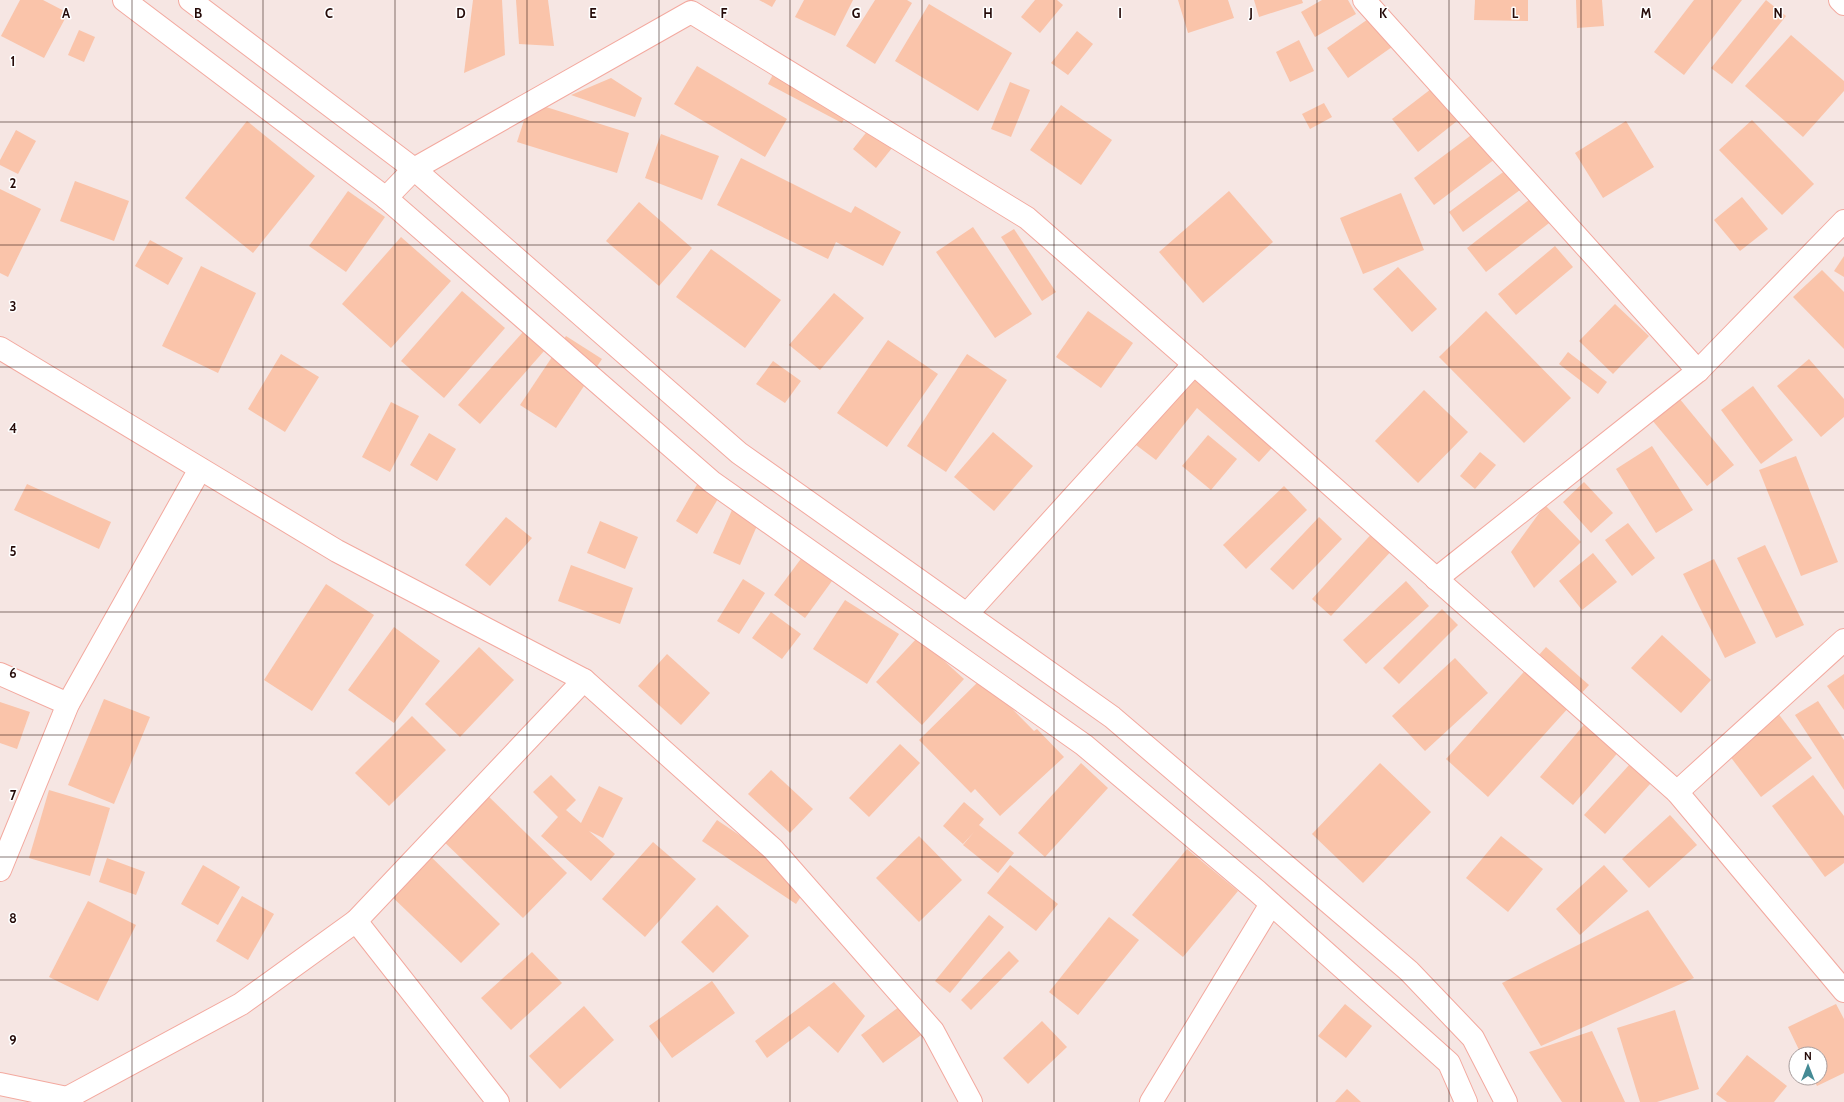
<svg xmlns="http://www.w3.org/2000/svg" width="1844" height="1102" font-family="Cabin,sans-serif">
<style>
.building{fill:#fac4aa}
.lines{fill:none;stroke-linecap:round;stroke-linejoin:round}
.minor-casing{stroke:#f3a99f;stroke-width:24}
.tertiary-casing{stroke:#f3a99f;stroke-width:24}
.minor{stroke:#fff;stroke-width:22}
.tertiary{stroke:#fff;stroke-width:22}
.grid{fill:none;stroke:#250b09;stroke-width:1;stroke-opacity:0.55}
.grid-label{font-size:13px;text-anchor:middle;font-weight:bold;fill:#250b09;stroke:#fff;stroke-width:3;stroke-linejoin:round;paint-order:stroke}
</style>
<rect width="100%" height="100%" fill="#f6e6e3"/>
<g class="building">
<path d="M20 0H43L68 13 44 58 1 36Z"/>
<path d="M473 0H502L505 55 464 73Z"/>
<path d="M516 0H548L554 46 519 44Z"/>
<path d="M759 0H776L772 7Z"/>
<path d="M804 0H853L835 36 795 17Z"/>
<path d="M875 0H907L912 3 875 64 846 46Z"/>
<path d="M1035 0H1057L1063 5 1040 33 1021 17Z"/>
<path d="M1178 0H1228L1234 18 1188 33Z"/>
<path d="M1254 0H1302L1303 3 1259 17Z"/>
<path d="M1322 0H1348L1356 14 1315 37 1301 12Z"/>
<path d="M1475 0H1528V21L1474 20Z"/>
<path d="M1576 0H1602L1604 26 1577 28Z"/>
<path d="M1694 0H1742L1684 75 1654 52Z"/>
<path d="M1766 0 1786 16 1732 84 1711 68Z"/>
<path d="M929 4 1012 53 978 111 895 61Z"/>
<path d="M1371 17 1392 47 1348 78 1327 48Z"/>
<path d="M79 30 95 37 84 62 68 55Z"/>
<path d="M1077 31 1093 44 1068 75 1051 63Z"/>
<path d="M1791 35 1844 81V91L1803 137 1745 86Z"/>
<path d="M1299 40 1314 71 1290 82 1276 52Z"/>
<path d="M778 65 852 104 842 123 768 84Z"/>
<path d="M697 66 787 119 765 157 674 104Z"/>
<path d="M611 78 642 98 635 117 571 95Z"/>
<path d="M1010 82 1030 90 1011 137 991 129Z"/>
<path d="M1431 89 1457 121 1418 152 1392 119Z"/>
<path d="M530 102 629 133 617 173 517 142Z"/>
<path d="M1324 103 1332 117 1310 129 1302 114Z"/>
<path d="M1061 105 1112 140 1081 185 1030 150Z"/>
<path d="M1752 120 1814 184 1782 215 1719 150Z"/>
<path d="M247 121 315 176 253 253 185 198Z"/>
<path d="M1626 121 1654 167 1603 198 1575 153Z"/>
<path d="M869 129 892 148 876 168 853 149Z"/>
<path d="M16 130 36 141 18 174 0 165V160Z"/>
<path d="M1474 133 1495 159 1434 205 1414 178Z"/>
<path d="M661 134 719 156 702 200 645 178Z"/>
<path d="M741 158 851 213 855 206 901 232 883 266 836 242 828 259 717 205Z"/>
<path d="M1506 170 1520 190 1463 232 1449 212Z"/>
<path d="M75 181 129 201 114 241 60 221Z"/>
<path d="M0 189 41 209 8 277 0 273Z"/>
<path d="M348 191 385 217 346 272 309 246Z"/>
<path d="M1229 191 1273 242 1203 303 1159 252Z"/>
<path d="M1401 193 1424 250 1363 274 1340 218Z"/>
<path d="M1534 196 1553 220 1486 272 1467 248Z"/>
<path d="M1742 197 1768 229 1740 251 1714 220Z"/>
<path d="M639 202 692 248 659 286 606 241Z"/>
<path d="M973 227 1032 314 995 338 936 252Z"/>
<path d="M1014 229 1056 292 1042 301 1001 237Z"/>
<path d="M401 237 451 281 391 348 342 304Z"/>
<path d="M150 240 183 258 168 285 135 266Z"/>
<path d="M1555 246 1573 267 1516 315 1498 294Z"/>
<path d="M711 249 781 300 745 348 676 297Z"/>
<path d="M1844 256V277L1834 271Z"/>
<path d="M201 266 256 293 218 373 162 346Z"/>
<path d="M1398 267 1437 309 1412 332 1373 289Z"/>
<path d="M1822 270 1844 292V349L1793 297Z"/>
<path d="M462 291 505 328 444 398 401 361Z"/>
<path d="M834 293 864 318 820 370 789 345Z"/>
<path d="M1615 304 1649 336 1613 374 1579 341Z"/>
<path d="M1088 311 1133 343 1101 388 1056 357Z"/>
<path d="M1486 311 1571 398 1524 443 1439 357Z"/>
<path d="M523 332 544 351 480 424 458 405Z"/>
<path d="M566 336 602 359 556 428 520 405Z"/>
<path d="M888 340 938 374 887 447 837 413Z"/>
<path d="M1568 352 1607 382 1598 394 1559 364Z"/>
<path d="M281 354 319 377 285 432 248 409Z"/>
<path d="M967 354 1007 380 946 472 907 446Z"/>
<path d="M1809 359 1844 399V417L1821 437 1777 386Z"/>
<path d="M773 361 801 381 785 403 756 384Z"/>
<path d="M1202 369 1281 438 1259 462 1197 408 1156 460 1132 442Z"/>
<path d="M1753 386 1793 440 1761 464 1721 410Z"/>
<path d="M1424 390 1468 432 1418 483 1375 441Z"/>
<path d="M1679 398 1734 465 1707 486 1652 420Z"/>
<path d="M391 402 419 416 390 472 362 457Z"/>
<path d="M993 432 1033 466 994 511 954 477Z"/>
<path d="M429 433 456 449 437 481 410 465Z"/>
<path d="M1208 435 1237 459 1211 490 1182 466Z"/>
<path d="M1652 446 1693 510 1656 533 1616 469Z"/>
<path d="M1480 452 1496 465 1475 489 1460 476Z"/>
<path d="M1796 456 1838 562 1801 576 1759 470Z"/>
<path d="M706 469 728 482 697 534 676 521Z"/>
<path d="M1584 482 1613 513 1591 533 1563 502Z"/>
<path d="M27 484 111 522 99 549 14 510Z"/>
<path d="M1284 486 1307 510 1246 569 1223 545Z"/>
<path d="M736 501 763 512 740 565 713 553Z"/>
<path d="M1545 505 1581 542 1534 588 1511 552Z"/>
<path d="M506 517 532 538 490 586 465 565Z"/>
<path d="M1319 517 1342 539 1293 590 1270 569Z"/>
<path d="M600 521 638 537 625 569 587 553Z"/>
<path d="M1628 523 1655 558 1632 576 1605 540Z"/>
<path d="M1376 529 1395 547 1331 616 1312 599Z"/>
<path d="M1765 545 1804 625 1776 638 1737 558Z"/>
<path d="M809 548 840 570 805 618 774 595Z"/>
<path d="M1593 553 1617 582 1582 610 1559 581Z"/>
<path d="M1714 559 1756 643 1725 658 1683 574Z"/>
<path d="M571 565 633 588 620 624 558 601Z"/>
<path d="M743 579 765 593 739 634 717 621Z"/>
<path d="M1406 581 1429 606 1366 664 1343 640Z"/>
<path d="M326 584 374 615 312 711 264 680Z"/>
<path d="M845 600 899 634 867 684 813 649Z"/>
<path d="M1442 609 1458 625 1399 684 1383 668Z"/>
<path d="M771 612 801 634 782 659 752 638Z"/>
<path d="M394 627 440 661 394 723 348 690Z"/>
<path d="M1662 635 1711 680 1681 713 1631 668Z"/>
<path d="M918 637 964 679 922 725 876 682Z"/>
<path d="M479 647 514 680 460 737 425 704Z"/>
<path d="M1546 647 1589 685 1488 797 1446 759Z"/>
<path d="M667 654 710 693 681 725 638 686Z"/>
<path d="M1455 658 1488 693 1425 751 1392 716Z"/>
<path d="M1844 674V710L1827 686Z"/>
<path d="M982 678 1034 731 1037 729 1064 757 1000 816 975 789 971 793 919 740Z"/>
<path d="M104 699 150 717 114 804 68 785Z"/>
<path d="M1818 701 1844 740V790L1795 715Z"/>
<path d="M0 702 30 712 17 749 0 743Z"/>
<path d="M1777 712 1812 758 1761 797 1726 751Z"/>
<path d="M1593 714 1627 742 1573 805 1540 777Z"/>
<path d="M412 716 446 750 389 806 355 773Z"/>
<path d="M900 744 920 763 869 817 849 798Z"/>
<path d="M1639 754 1660 773 1605 834 1584 815Z"/>
<path d="M1081 763 1108 788 1045 857 1018 833Z"/>
<path d="M1380 763 1431 812 1363 883 1312 834Z"/>
<path d="M771 770 813 809 790 833 748 794Z"/>
<path d="M551 775 576 800 566 810 581 823 599 786 623 798 603 838 589 831 615 854 591 881 541 836 558 817 533 792Z"/>
<path d="M1813 775 1844 816V863L1825 877 1772 806Z"/>
<path d="M49 790 110 808 90 876 29 858Z"/>
<path d="M483 791 567 873 523 918 438 836Z"/>
<path d="M964 802 984 819 979 825 1014 853 998 873 963 845 974 832 963 844 943 826Z"/>
<path d="M1670 815 1697 845 1649 888 1622 859Z"/>
<path d="M717 820 810 883 796 904 702 841Z"/>
<path d="M919 836 962 880 919 922 876 878Z"/>
<path d="M1501 836 1543 869 1508 912 1466 878Z"/>
<path d="M653 842 696 879 645 937 602 899Z"/>
<path d="M423 849 500 924 461 963 384 889Z"/>
<path d="M1187 849 1238 891 1183 957 1132 915Z"/>
<path d="M107 858 145 872 136 895 99 882Z"/>
<path d="M203 865 240 887 218 925 181 904Z"/>
<path d="M1010 865 1058 904 1036 931 987 893Z"/>
<path d="M1604 865 1628 891 1580 935 1556 909Z"/>
<path d="M242 896 274 914 248 960 216 941Z"/>
<path d="M88 901 136 925 98 1001 49 977Z"/>
<path d="M717 905 749 936 713 973 681 942Z"/>
<path d="M1648 910 1694 978 1541 1046 1502 983Z"/>
<path d="M989 915 1004 927 950 993 935 981Z"/>
<path d="M1109 917 1139 940 1078 1015 1049 992Z"/>
<path d="M1009 951 1019 961 971 1010 961 1000Z"/>
<path d="M532 952 562 983 511 1030 481 998Z"/>
<path d="M712 981 735 1013 672 1058 649 1026Z"/>
<path d="M834 982 865 1016 838 1053 809 1026 767 1058 755 1041Z"/>
<path d="M907 1001 928 1030 883 1063 861 1035Z"/>
<path d="M1345 1004 1372 1026 1346 1058 1318 1036Z"/>
<path d="M1836 1004 1844 1019V1073L1817 1086 1813 1078H1820V1054H1801L1788 1027Z"/>
<path d="M584 1006 614 1040 560 1089 529 1056Z"/>
<path d="M1675 1010 1699 1089 1657 1102H1640L1617 1028Z"/>
<path d="M1042 1021 1067 1047 1028 1084 1003 1058Z"/>
<path d="M1592 1031 1625 1102H1562L1529 1052Z"/>
<path d="M1747 1055 1787 1086 1774 1102H1727L1716 1094Z"/>
<path d="M1347 1089 1361 1102H1335Z"/>
</g>
<g class="lines">
<defs>
<g id="minor">
<path d="M124 0 386 198 712 482 1084 745 1257 891 1449 1063 1466 1102"/>
<path d="M190 0 414 169 739 453 1112 717 1409 971 1473 1038 1506 1102"/>
<path d="M1364 0 1698 371"/>
<path d="M1840 0 1844 4"/>
<path d="M386 198 414 169 691 12 1027 218 1194 364 1677 792 1844 991"/>
<path d="M0 348 337 551 584 680 773 849 933 1031 971 1102"/>
<path d="M1436 579 1698 371 1844 221"/>
<path d="M967 614 1194 364"/>
<path d="M0 674 68 704"/>
<path d="M1677 792 1844 640"/>
<path d="M0 870 68 704 200 469"/>
<path d="M356 921 498 1102"/>
<path d="M64 1102 67 1098 241 1004 356 921 584 680"/>
<path d="M1151 1102 1271 904"/>
</g>
<path id="tertiary" d="M0 1084 67 1098"/>
</defs>
<use href="#minor" class="minor-casing"/>
<use href="#tertiary" class="tertiary-casing"/>
<use href="#minor" class="minor"/>
<use href="#tertiary" class="tertiary"/>
</g>
<path class="grid" d="M132 0V1102M263 0V1102M395 0V1102M527 0V1102M659 0V1102M790 0V1102M922 0V1102M1054 0V1102M1185 0V1102M1317 0V1102M1449 0V1102M1581 0V1102M1712 0V1102M0 122H1844M0 245H1844M0 367H1844M0 490H1844M0 612H1844M0 735H1844M0 857H1844M0 980H1844"/>
<g class="grid-label">
<text x="66" y="18">A</text>
<text x="198" y="18">B</text>
<text x="329" y="18">C</text>
<text x="461" y="18">D</text>
<text x="593" y="18">E</text>
<text x="724" y="18">F</text>
<text x="856" y="18">G</text>
<text x="988" y="18">H</text>
<text x="1120" y="18">I</text>
<text x="1251" y="18">J</text>
<text x="1383" y="18">K</text>
<text x="1515" y="18">L</text>
<text x="1646" y="18">M</text>
<text x="1778" y="18">N</text>
<text x="13" y="66">1</text>
<text x="13" y="188">2</text>
<text x="13" y="311">3</text>
<text x="13" y="433">4</text>
<text x="13" y="556">5</text>
<text x="13" y="678">6</text>
<text x="13" y="800">7</text>
<text x="13" y="923">8</text>
<text x="13" y="1045">9</text>
</g>
<g transform="translate(1808 1066)"><circle r="19" fill="#ffffff" stroke="#a89d9d"/>
<path d="M0-3L7 15L0 10L-7 15Z" fill="#458b95"/>
<text y="-6" font-size="11" font-weight="bold" text-anchor="middle" fill="#250b09">N</text>
</g>
</svg>
